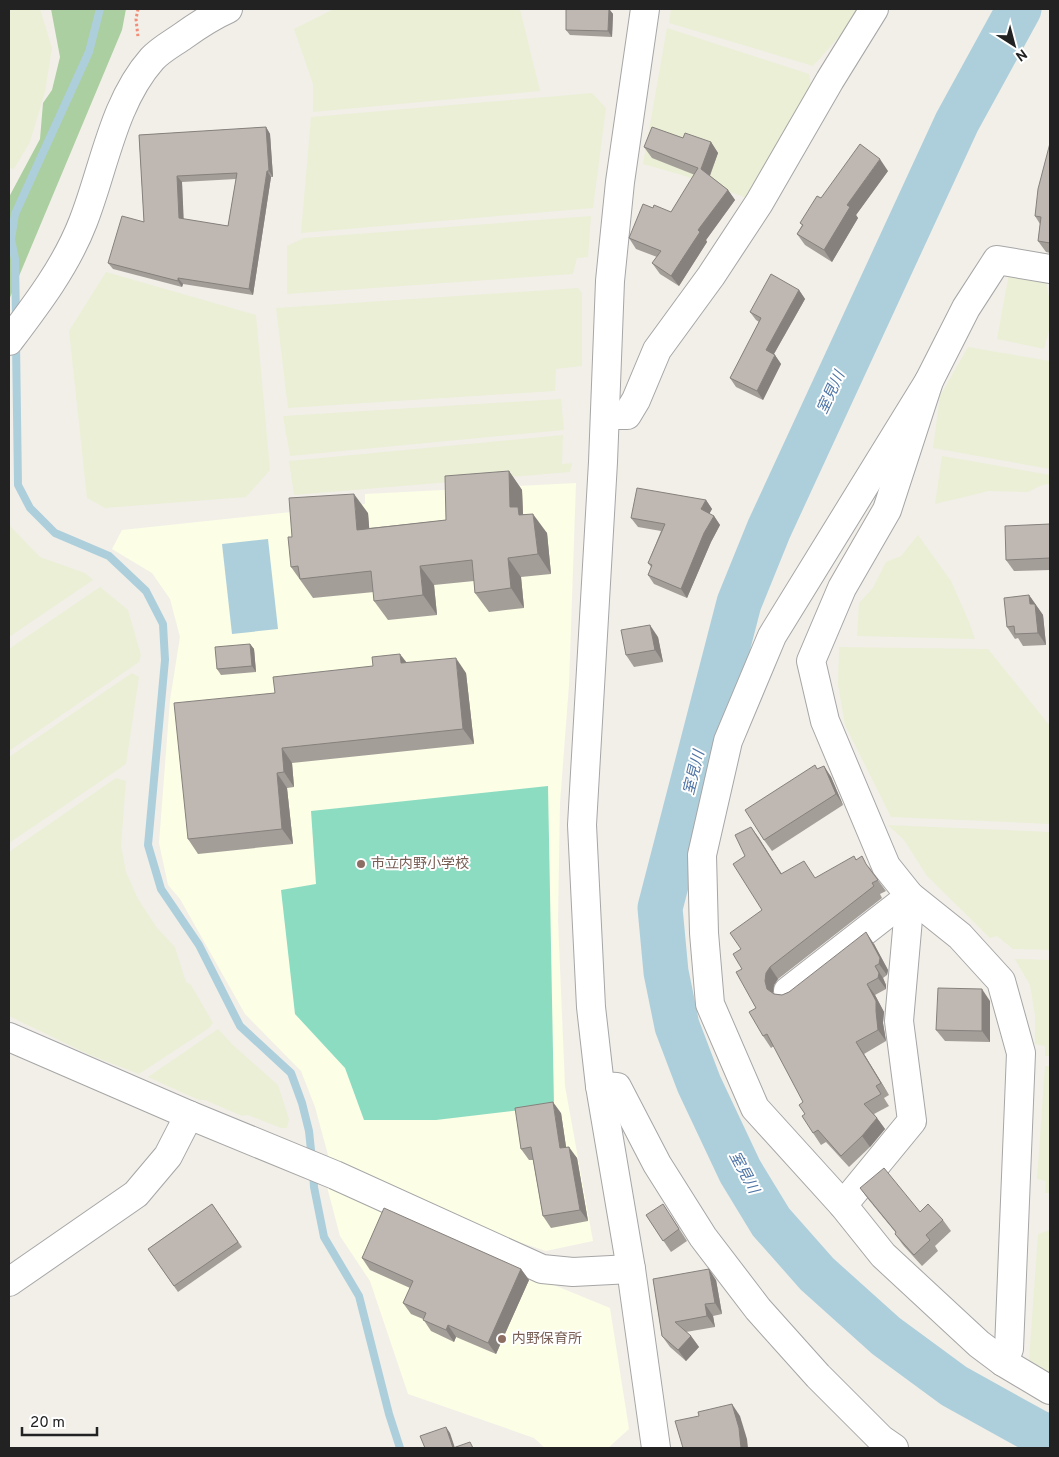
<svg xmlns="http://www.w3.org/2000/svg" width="1059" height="1457" font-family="Overpass,'Noto Sans JP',sans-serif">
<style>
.education{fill:#fcfee6}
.farmland{fill:#ebefd6}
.forest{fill:#abcfa0}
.pitch{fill:#8cdcc2}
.water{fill:#adcfdc}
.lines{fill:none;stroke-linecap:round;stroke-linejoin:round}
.stream{stroke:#adcfdc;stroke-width:8}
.river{stroke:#adcfdc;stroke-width:45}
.minor-casing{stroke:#a6a6a6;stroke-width:30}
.tertiary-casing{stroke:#a6a6a6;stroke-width:30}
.path{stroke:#f38d79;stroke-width:3;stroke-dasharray:2.5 2.5;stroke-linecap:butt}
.minor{stroke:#fff;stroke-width:28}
.tertiary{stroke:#fff;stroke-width:28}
.wall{fill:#a49e99;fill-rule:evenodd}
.shaded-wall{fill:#86817d}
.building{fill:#bfb8b2;stroke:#86817d;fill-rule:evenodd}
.education-dot{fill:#8d6e63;stroke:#fff;stroke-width:2}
.labels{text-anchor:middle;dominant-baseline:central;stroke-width:4;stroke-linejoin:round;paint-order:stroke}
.education-label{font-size:14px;fill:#785e54;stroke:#fff;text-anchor:start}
.water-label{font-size:15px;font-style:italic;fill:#4f75a6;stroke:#fff}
</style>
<rect width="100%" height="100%" fill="#f2efe9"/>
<g class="education">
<path d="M576 483 569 685 560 803 558 920 565 1086 593 1241 546 1251 482 1230 331 1166 315 1107 301 1071 245 1014 180 899 168 885 159 843 170 700 180 637 170 599 152 573 112 549 122 530 365 504V494Z"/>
<path d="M326 1183 532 1276 610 1308 629 1429 608 1448H545L534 1438 408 1394 370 1281 340 1236Z"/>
</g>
<g class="farmland">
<path d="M9 9H40L52 48 45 92 30 142 14 169 9 168Z"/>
<path d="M334 9H520L540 91 313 112V84L294 29Z"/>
<path d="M671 9H857L848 27 813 66 669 23Z"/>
<path d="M667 28 809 74 812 90 747 198 682 175 643 164Z"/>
<path d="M592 93 606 108 593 208 301 233 311 117Z"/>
<path d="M591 216 588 257 577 258 573 274 287 294V246L304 238Z"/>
<path d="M106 272 256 315 270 470 246 497 105 508 87 498 69 331Z"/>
<path d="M1009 273 1045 278 1050 301V327L1044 349 997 339Z"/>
<path d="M578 288 582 293V366L556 369 555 391 288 408 276 308Z"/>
<path d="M968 347 1050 361V469L933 448 940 396Z"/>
<path d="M561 399 564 430 290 456 283 416Z"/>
<path d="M563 435 562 464 572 463 570 472 294 495 289 461Z"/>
<path d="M942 456 1050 475V484L1042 485 1028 492 989 491 935 504Z"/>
<path d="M9 525 40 557 85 573 93 580 9 637Z"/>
<path d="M918 535 951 581 969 622 975 639 857 636 859 603 873 588 886 562 901 556Z"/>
<path d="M100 587 128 610 141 655 139 662 9 751V649Z"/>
<path d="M839 647 988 649 1050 726V824L891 817 845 725 838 685Z"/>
<path d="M132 673 139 677 126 764 9 843V757Z"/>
<path d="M116 778 126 781 121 846 126 872 138 899 157 928 175 947 186 982 191 985 213 1023 209 1028 139 1074 90 1055 9 1016V852Z"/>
<path d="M888 825 1050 832V950L1013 949 997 936 990 938 927 876 904 840Z"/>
<path d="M1015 959 1050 960V1056H1045V1046L1035 1044V1015L1030 985Z"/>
<path d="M218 1029 233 1045 278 1085 289 1119 287 1128H281L248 1115 242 1116 205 1100H199L148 1077Z"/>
<path d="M1045 1066H1050V1193H1045L1046 1181 1037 1179Z"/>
<path d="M1050 1230V1373L1029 1360 1038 1234Z"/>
</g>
<path class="forest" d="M51 9H126L122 30 9 300V197L40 139 43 103 52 90 60 57Z"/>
<path class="pitch" d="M548 786 554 1106 436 1120H364L345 1068 295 1014 281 890 316 884 311 811Z"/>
<path class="water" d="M268 539 278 629 232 634 222 544Z"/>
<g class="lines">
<g class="stream">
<path d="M16 318 15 259 11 239 15 214 89 52 100 9"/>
<path d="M16 342 18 485 30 508 55 533 109 556 146 591 163 624 165 660 148 845 161 889 199 945 240 1026 291 1073 302 1103 309 1131 312 1160"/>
<path d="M313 1171 314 1187 324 1237 359 1296 389 1414 400 1448"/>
</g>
<path class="river" d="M1019 9 957 122 769 529 739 603 660 908 666 972 677 1026 699 1084 740 1171 771 1222 817 1274 886 1336 954 1386 1037 1432 1050 1437"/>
<defs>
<g id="minor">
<path d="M929 381 772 636 728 741 702 855 704 933 710 1004 755 1108 843 1205 883 1255 979 1344 1003 1362 1050 1390"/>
<path d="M605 415H627L636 400 657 350 711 276 759 203 830 80 874 9"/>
<path d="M788 991 910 896 960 936 1001 981 1021 1053 1009 1349 1003 1362"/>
<path d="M9 1037 189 1115 335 1175 542 1269 573 1272 631 1269"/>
<path d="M600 1086 617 1087 657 1164 703 1237 758 1309 818 1376 881 1439 894 1448"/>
<path d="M843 1205 912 1121 899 1021 910 896 886 866 825 721 811 661 842 588 887 510 929 381 966 308 997 260 1050 269"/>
<path d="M9 1282 136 1194 168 1156 189 1115"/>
</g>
<g id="tertiary">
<path d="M645 9 620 182 610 281 603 462 582 825 591 1007 600 1086 631 1269 656 1448"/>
<path d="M9 341C37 304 66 266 83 222 104 169 113 103 152 59 160 50 173 43 183 36 197 26 212 16 228 9"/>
</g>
</defs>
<use href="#minor" class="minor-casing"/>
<use href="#tertiary" class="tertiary-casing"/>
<path class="path" d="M138 9 136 19 138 37"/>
<use href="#minor" class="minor"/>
<use href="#tertiary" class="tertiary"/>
</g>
<g class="wall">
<path d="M609 9 613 14 612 37 570 35 566 30Z"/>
<path d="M266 127 270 134 273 177H271L253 295 183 284 182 287 113 269 108 263 144 222 139 135ZM236 179 228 226 183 219 182 182Z"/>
<path d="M683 138 711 142 718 153 710 176 728 190 735 200 706 240 707 242 679 286 660 274 652 263 657 257 636 249 629 238 653 208 671 212 695 175 652 158 644 147Z"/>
<path d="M1050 143V253L1046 252 1038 241 1040 224 1035 216Z"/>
<path d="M888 171 856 215 858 218 832 262 805 245 797 234 802 225 800 223 821 198Z"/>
<path d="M799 290 805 299 774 354 781 364 763 400 736 387 730 378 759 322 756 320 750 312Z"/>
<path d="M509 471 522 490 523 514 547 533 551 574 521 577 524 608 489 612 475 593 474 581 434 585 437 615 388 620 374 601V592L313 598 291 567 292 537 368 513 369 528 446 520Z"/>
<path d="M706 500 712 509 709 514 714 516 720 525 711 542 687 598 654 584 648 575 651 567 648 563 661 531 638 527 631 518Z"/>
<path d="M1050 524V570L1014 571 1006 560Z"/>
<path d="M1029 595 1043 615 1046 645 1023 646 1018 638 1015 639 1007 627Z"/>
<path d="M658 637 663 662 634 667 626 655Z"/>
<path d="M250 644 254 649 256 672 221 675 217 669Z"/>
<path d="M407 663 466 673 474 744 292 763 294 787 287 788 293 844 198 854 188 839 275 693Z"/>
<path d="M824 766 831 777 843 805 772 851 764 840Z"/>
<path d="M751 827 782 874 815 878 856 859 870 868 872 872 886 891 880 894 882 898 778 979 774 985 773 993 774 994 782 995 789 992 874 944 888 970 887 975 883 978 886 985V989L875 995 884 1012 883 1023 886 1041 864 1054 889 1095 884 1098 889 1106 874 1114 885 1129 870 1147 849 1167 826 1142 821 1145 813 1133 805 1114 803 1102 774 1046 771 1048 763 1036 756 1008 742 969 741 949 762 910 745 856Z"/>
<path d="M990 1001V1042L945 1041 936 1030Z"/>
<path d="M561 1113 566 1147 577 1158 588 1221 551 1228 543 1216 533 1160H529L521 1149Z"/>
<path d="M860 1188 920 1212 943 1220 951 1231 935 1246 938 1251 922 1266 903 1245 895 1234 896 1233 868 1199Z"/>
<path d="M212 1204 242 1247 178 1292 148 1249Z"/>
<path d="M646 1215 671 1216 687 1241 671 1252Z"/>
<path d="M362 1258 521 1269 529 1280 496 1354 456 1337 454 1342 431 1331 423 1319 411 1314 403 1303 410 1288 370 1270Z"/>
<path d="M653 1279 716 1280 722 1314 713 1316 715 1327 686 1332 691 1336 699 1347 686 1361 670 1347 662 1336Z"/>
</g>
<g class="shaded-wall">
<path d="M609 9 613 14 612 37 608 31Z"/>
<path d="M266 127 270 134 273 177 269 171Z"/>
<path d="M711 142 718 153 708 180 701 169Z"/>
<path d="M880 159 888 171 856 215 858 218 832 262 824 250 847 205Z"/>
<path d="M267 171 271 177 253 295 249 289Z"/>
<path d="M177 176 182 182 184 225 179 218Z"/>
<path d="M728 190 735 200 706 240 707 242 679 286 671 276 698 230Z"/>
<path d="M178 278 183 284 182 287 178 281Z"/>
<path d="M799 290 805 299 771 359 766 350Z"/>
<path d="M775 355 781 364 763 400 757 391Z"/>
<path d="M509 471 522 490 523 514 532 526 510 507Z"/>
<path d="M354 494 368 513 371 549 357 530Z"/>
<path d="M706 500 712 509 707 518 701 509Z"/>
<path d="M533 514 547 533 551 574 538 554Z"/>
<path d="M714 516 720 525 711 542 687 598 681 589 704 533Z"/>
<path d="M508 558 521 577 524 608 511 588Z"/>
<path d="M420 566 434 585 437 615 423 595Z"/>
<path d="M1029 595 1043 615 1046 645 1038 633 1030 604Z"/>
<path d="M650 625 658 637 663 662 655 650Z"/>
<path d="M250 644 254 649 256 672 252 666Z"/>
<path d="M400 654 411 668 401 663Z"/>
<path d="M456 658 466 673 474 744 463 729Z"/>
<path d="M282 748 292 763 294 787 284 772Z"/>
<path d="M824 766 831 777 843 805 836 794Z"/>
<path d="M277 773 287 788 293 844 282 829Z"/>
<path d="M751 827 759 838 789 886 781 874Z"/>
<path d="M866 932 874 944 888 970 887 975 879 964Z"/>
<path d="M875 966 883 978 886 985V989L878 978Z"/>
<path d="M770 967 778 979 774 985 773 993 767 989 765 981 766 973Z"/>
<path d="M867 984 875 995 884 1012 883 1023 886 1041 878 1030Z"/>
<path d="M982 989 990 1001V1042L982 1031Z"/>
<path d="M856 1042 864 1054 889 1095 881 1083Z"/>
<path d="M553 1102 561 1113 568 1160 560 1148Z"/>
<path d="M877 1118 885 1129 870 1147 862 1136Z"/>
<path d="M569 1147 577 1158 588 1221 580 1210Z"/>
<path d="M521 1269 529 1280 496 1354 488 1343Z"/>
<path d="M709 1269 716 1280 722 1314 715 1303Z"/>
<path d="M705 1304 713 1316 715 1327 707 1316Z"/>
<path d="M448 1325 456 1337 454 1342 446 1330Z"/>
<path d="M691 1336 699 1347 686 1361 678 1350Z"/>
<path d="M732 1404 740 1416 747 1439 748 1448H741Z"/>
<path d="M446 1427 450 1433 455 1448H453Z"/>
</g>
<g class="building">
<path d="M566 9H609L608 31 566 30Z"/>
<path d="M266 127 269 171H267L249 289 178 278V281L108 263 122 216 144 222 139 135ZM237 173 228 226 179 218 177 176Z"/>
<path d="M652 127 683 138 685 133 711 142 701 169 728 190 698 230 700 232 671 276 652 263 661 251 629 238 643 204 653 208 654 205 671 212 698 168 644 147Z"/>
<path d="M1050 143V243L1038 241 1041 217 1035 216 1038 189Z"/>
<path d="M860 144 880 159 847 205 850 207 824 250 797 234 803 225 800 223 817 196 821 198Z"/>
<path d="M771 274 799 290 766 350 775 355 757 391 730 378 761 318 750 312Z"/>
<path d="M509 471 510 507H518L519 515 533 514 538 554 508 558 511 588 475 593 472 560 420 566 423 595 374 601 371 571 300 579 298 566 291 567 288 537H292L289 498 354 494 357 530 446 520 445 476Z"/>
<path d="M637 488 706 500 701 509 714 516 704 533 681 589 648 575 652 565 648 563 665 524 631 518Z"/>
<path d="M1050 524V558L1006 560 1005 526Z"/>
<path d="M1029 595 1030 604H1035L1038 633 1015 634 1014 626 1007 627 1004 598Z"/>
<path d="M650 625 655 650 626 655 621 630Z"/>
<path d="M250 644 252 666 217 669 215 647Z"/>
<path d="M400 654 401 663 456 658 463 729 282 748 284 772 277 773 282 829 188 839 174 703 275 693 273 677 373 666 372 657Z"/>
<path d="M815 765 817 769 824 766 836 794 764 840 745 810Z"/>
<path d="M751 827 781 874 804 861 815 878 854 856 856 860 862 856 866 864 878 880 872 883 874 886 770 967 766 973 765 981 767 989 774 994 782 995 789 992 866 932 880 958 879 964 875 966 879 973 878 978 867 984 876 1001V1011L878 1030 856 1042 881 1083 876 1086 881 1094 864 1104 877 1118 862 1136 841 1156 818 1130 813 1133 802 1116 805 1114 799 1105 803 1102 767 1034 763 1036 749 1012 756 1008 736 972 742 969 733 954 741 949 730 933 762 910 733 864 745 856 735 835Z"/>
<path d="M938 988 982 989V1031L936 1030Z"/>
<path d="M553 1102 560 1148 569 1147 580 1210 543 1216 531 1147 521 1149 515 1108Z"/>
<path d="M884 1168 920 1212 928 1204 943 1220 926 1235 930 1240 914 1255 895 1234 896 1232 860 1188Z"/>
<path d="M212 1204 238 1242 174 1286 148 1249Z"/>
<path d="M663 1204 679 1229 663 1241 646 1215Z"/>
<path d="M384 1208 521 1269 488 1343 448 1325 446 1330 423 1320 426 1313 403 1303 413 1281 362 1258Z"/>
<path d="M709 1269 715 1303 705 1304 707 1316 675 1322 691 1336 678 1350 662 1336 653 1279Z"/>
<path d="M732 1404 739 1428 741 1448H682H683L675 1421 699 1416 698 1412Z"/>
<path d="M446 1427 453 1448H425L420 1436Z"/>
<path d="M470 1442 473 1448H453Z"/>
</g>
<g class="education-dot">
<circle cx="361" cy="864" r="5"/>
<circle cx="502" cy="1339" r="5"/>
</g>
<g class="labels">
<g class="education-label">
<text x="371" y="864">市立内野小学校</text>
<text x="512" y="1339">内野保育所</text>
</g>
<g class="water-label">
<text transform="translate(832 393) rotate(-65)">室見川</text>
<text transform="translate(695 773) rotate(-76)">室見川</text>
<text transform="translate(743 1173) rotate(62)">室見川</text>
</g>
</g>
<rect width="1059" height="1457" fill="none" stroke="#222222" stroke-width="20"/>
<g transform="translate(1014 45) rotate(144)" stroke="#ffffff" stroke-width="4" paint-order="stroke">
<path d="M0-4L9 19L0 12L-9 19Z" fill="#222222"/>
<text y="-8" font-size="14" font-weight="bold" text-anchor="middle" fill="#222222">N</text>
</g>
<path d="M22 1427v8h75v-8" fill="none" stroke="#222222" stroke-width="2.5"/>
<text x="30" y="1427" font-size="15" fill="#222222" stroke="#ffffff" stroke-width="4" paint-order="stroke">20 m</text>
</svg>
